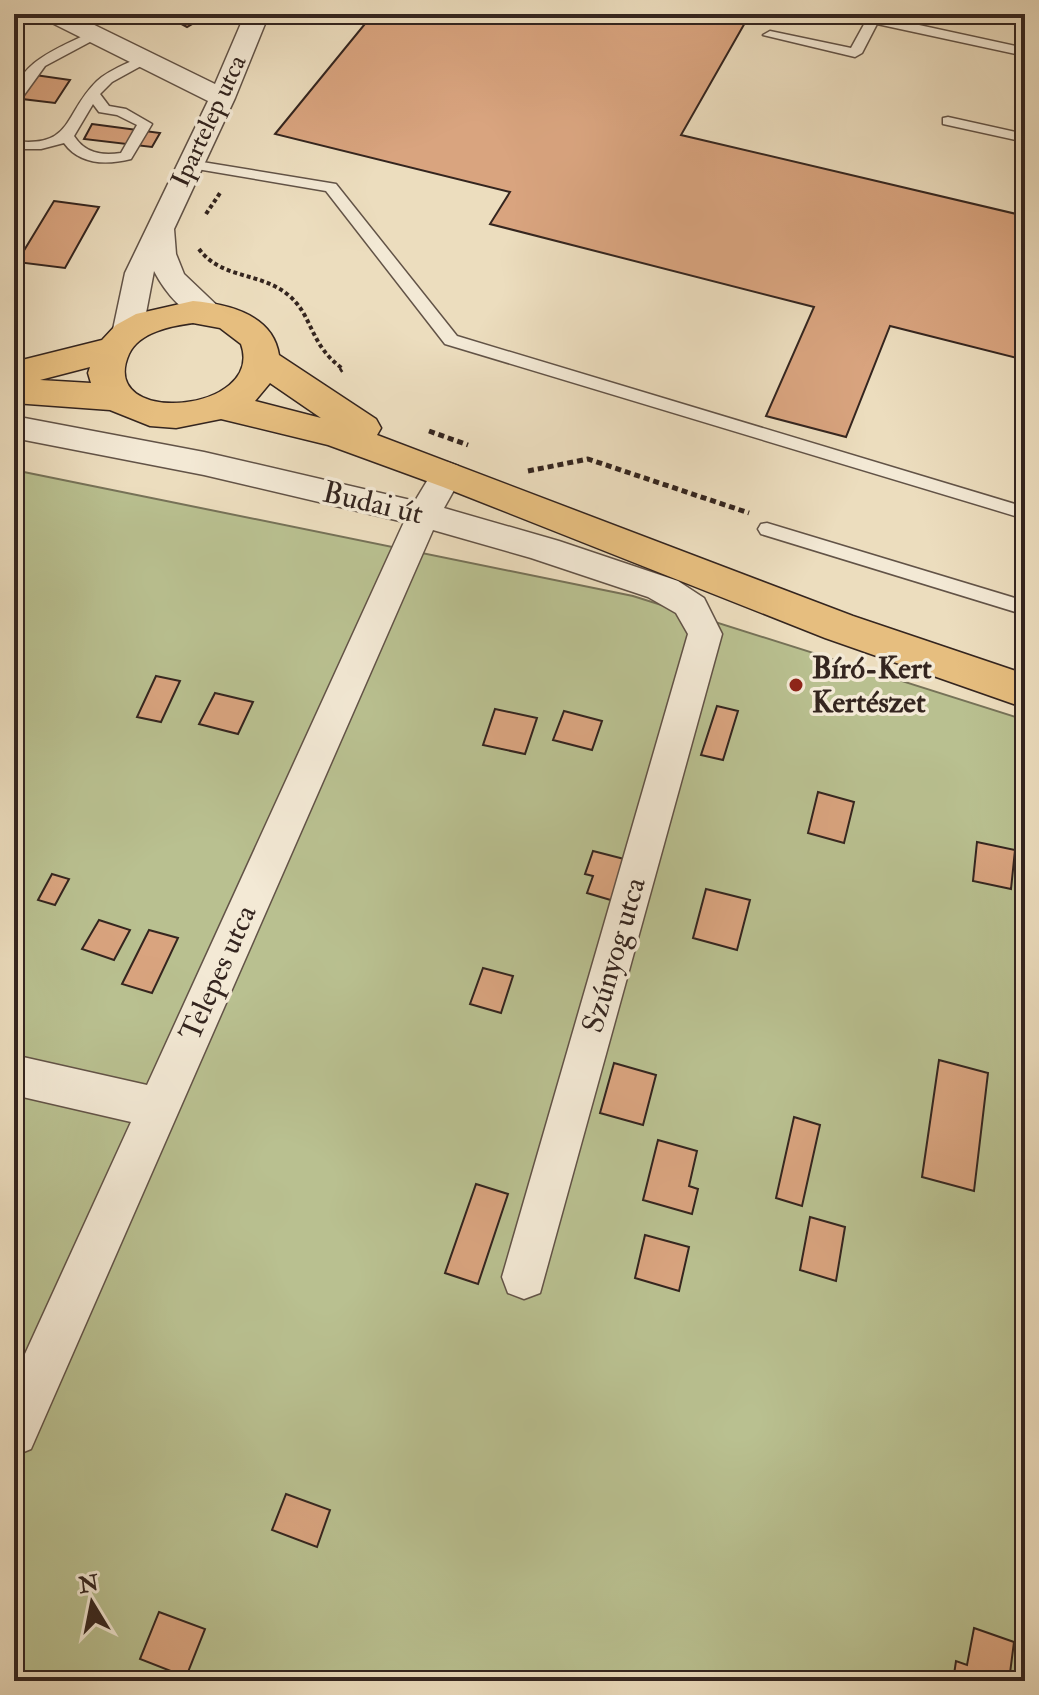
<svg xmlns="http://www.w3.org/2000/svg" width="1039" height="1695" font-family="'IM FELL Double Pica',serif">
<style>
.green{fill:#b9c090;stroke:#767258;stroke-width:2}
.building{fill:#d9a47f;stroke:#34251f;stroke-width:2}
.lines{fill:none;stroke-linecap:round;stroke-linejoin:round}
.service-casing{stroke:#625347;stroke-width:3}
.minor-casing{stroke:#625347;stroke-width:3}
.primary-casing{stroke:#34251f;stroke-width:3}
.path-far1{stroke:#34251f;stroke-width:4;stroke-dasharray:4 3;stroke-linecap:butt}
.path{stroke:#34251f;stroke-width:5;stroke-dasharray:6 4;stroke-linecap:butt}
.service{fill:#f3e9d5;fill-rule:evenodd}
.minor{fill:#f3e9d5;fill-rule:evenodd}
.primary{fill:#e6be7f;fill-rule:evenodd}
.poi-dot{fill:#8f2418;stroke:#f3e9d5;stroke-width:3}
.labels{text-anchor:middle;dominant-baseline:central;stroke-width:7;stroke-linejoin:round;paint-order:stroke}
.far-street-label{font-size:26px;fill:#34251f;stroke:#f3e9d5}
.street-label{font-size:30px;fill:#34251f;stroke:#f3e9d5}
.poi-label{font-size:30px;font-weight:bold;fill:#34251f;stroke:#f3e9d5;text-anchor:start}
</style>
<rect width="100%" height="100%" fill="#ecddbe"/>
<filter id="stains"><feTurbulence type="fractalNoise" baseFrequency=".0025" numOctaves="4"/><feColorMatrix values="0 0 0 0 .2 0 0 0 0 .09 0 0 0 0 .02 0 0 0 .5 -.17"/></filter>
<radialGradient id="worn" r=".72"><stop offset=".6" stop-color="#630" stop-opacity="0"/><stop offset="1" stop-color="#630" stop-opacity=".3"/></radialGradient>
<path class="green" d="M14 470 633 596 1025 720V1681H14Z"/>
<g class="building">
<path d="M163 14H209L187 27Z"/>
<path d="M373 14H750L681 135 1025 216V360L890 326 846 437 766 416 814 307 490 224 510 192 275 134Z"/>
<path d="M14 72 70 80 55 103 14 98Z"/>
<path d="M92 124 160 133 152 147 84 139Z"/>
<path d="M54 201 99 207 65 268 17 262Z"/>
<path d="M156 676 180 681 161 722 137 717Z"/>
<path d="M215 693 253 702 238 734 199 724Z"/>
<path d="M717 706 738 711 723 760 701 755Z"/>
<path d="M495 709 537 718 525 754 483 745Z"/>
<path d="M564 711 602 721 592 750 553 740Z"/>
<path d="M818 792 854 802 844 843 808 833Z"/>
<path d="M977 842 1015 850 1011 889 973 881Z"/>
<path d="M593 851 628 860 614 901 587 893 593 876 585 874Z"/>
<path d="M52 874 69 879 55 905 38 900Z"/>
<path d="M706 889 750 900 737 950 693 938Z"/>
<path d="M99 920 130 930 114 960 82 949Z"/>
<path d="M149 930 178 938 152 993 122 984Z"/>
<path d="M483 968 513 976 501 1013 470 1004Z"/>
<path d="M939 1060 988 1073 974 1191 922 1177Z"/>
<path d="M614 1063 656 1075 643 1125 600 1113Z"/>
<path d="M794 1117 820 1125 802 1206 776 1198Z"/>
<path d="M658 1140 697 1151 689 1186 698 1189 692 1214 643 1200Z"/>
<path d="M476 1184 508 1194 478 1284 445 1273Z"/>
<path d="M810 1217 845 1227 836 1281 800 1270Z"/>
<path d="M645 1235 689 1247 679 1291 635 1278Z"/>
<path d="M286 1494 330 1510 317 1547 272 1530Z"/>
<path d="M159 1612 205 1629 186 1677 140 1659Z"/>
<path d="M974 1628 1014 1642 1009 1681H953L956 1661 967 1665Z"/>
</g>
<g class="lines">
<defs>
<g id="service">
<path d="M873 15 1025 48V56L877 24 862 53 855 57 763 35 770 31 851 48 867 19Z"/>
<path d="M91 32 103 35 45 66 19 102 14 103C14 62 60 48 91 32Z"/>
<path d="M140 57 152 60 112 82 100 94 109 106 126 109 152 124 131 159C106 165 80 165 64 143L41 149H14V141C74 148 63 114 97 81 109 70 126 64 140 57ZM93 104 99 112 117 115 137 125 121 153C101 156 85 153 74 136Z"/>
<path d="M948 117 1025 134V142L943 124V118Z"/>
<path d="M190 160 336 184 457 336 1025 507V519L445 344 326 191 185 167V161Z"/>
<path d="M767 523 1025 601V615L761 534 758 529 761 524Z"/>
</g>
<g id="minor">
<path d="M41 14H72L215 84 245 14H269L235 98 174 229 176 254 184 274 225 313 220 320 210 323C185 316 166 294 154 271L142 334 138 341 127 344 116 341 112 334 125 273 208 101 44 19Z"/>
<path d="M14 416 204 452 415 501 436 466 447 462 458 466 463 474 444 508 559 541 678 581 704 598 722 634 540 1293 524 1299 508 1293 502 1277 688 634 676 613 648 597 531 558 433 530 31 1449 14 1456V1378L131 1122 14 1095V1055L147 1085 404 522 204 475 14 438Z"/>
</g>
<path id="primary" d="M193 301C227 304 273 314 279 355L376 419 381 428 377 435 853 616 1025 674V708L825 638 443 487 328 445 221 419 176 428 150 426 110 410 14 403V362L102 340 116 325 136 314ZM193 323 220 328 241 344C266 413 96 428 129 354 139 332 171 326 193 323ZM90 367 88 373 91 383 40 380ZM270 383 321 418 255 401Z"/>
</defs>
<use href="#service" class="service-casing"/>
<use href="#minor" class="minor-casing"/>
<use href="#primary" class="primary-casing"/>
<g class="path-far1">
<path d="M206 214 220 193"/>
<path d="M199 249C221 279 260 272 287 294 314 315 308 344 343 369L340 371"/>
</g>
<g class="path">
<path d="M429 431 468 445"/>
<path d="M528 471 588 459 749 513"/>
</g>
<use href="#service" class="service"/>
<use href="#minor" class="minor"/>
<use href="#primary" class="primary"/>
</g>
<circle class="poi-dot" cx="796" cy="685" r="8"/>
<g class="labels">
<g class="far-street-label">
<text transform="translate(209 121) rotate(-65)">Ipartelep utca</text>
</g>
<g class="street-label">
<text transform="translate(373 503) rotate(13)">Budai út</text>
<text transform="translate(614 955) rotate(-74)">Szúnyog utca</text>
<text transform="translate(218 973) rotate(-66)">Telepes utca</text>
</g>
<g class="poi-label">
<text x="812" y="668">Bíró-Kert<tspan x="812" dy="34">Kertészet</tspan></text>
</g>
</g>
<rect width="1039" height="1695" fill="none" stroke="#ecddbe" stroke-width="48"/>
<rect x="16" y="16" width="1007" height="1663" fill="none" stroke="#34251f" stroke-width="4"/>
<rect x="24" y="24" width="991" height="1647" fill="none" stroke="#34251f" stroke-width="2"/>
<g transform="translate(92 1603) rotate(350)" stroke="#f3e9d5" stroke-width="6" paint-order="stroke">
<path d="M0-6L14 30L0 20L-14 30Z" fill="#34251f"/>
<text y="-12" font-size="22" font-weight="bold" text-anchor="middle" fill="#34251f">N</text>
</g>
<rect width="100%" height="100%" filter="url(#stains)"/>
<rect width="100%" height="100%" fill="url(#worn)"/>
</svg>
